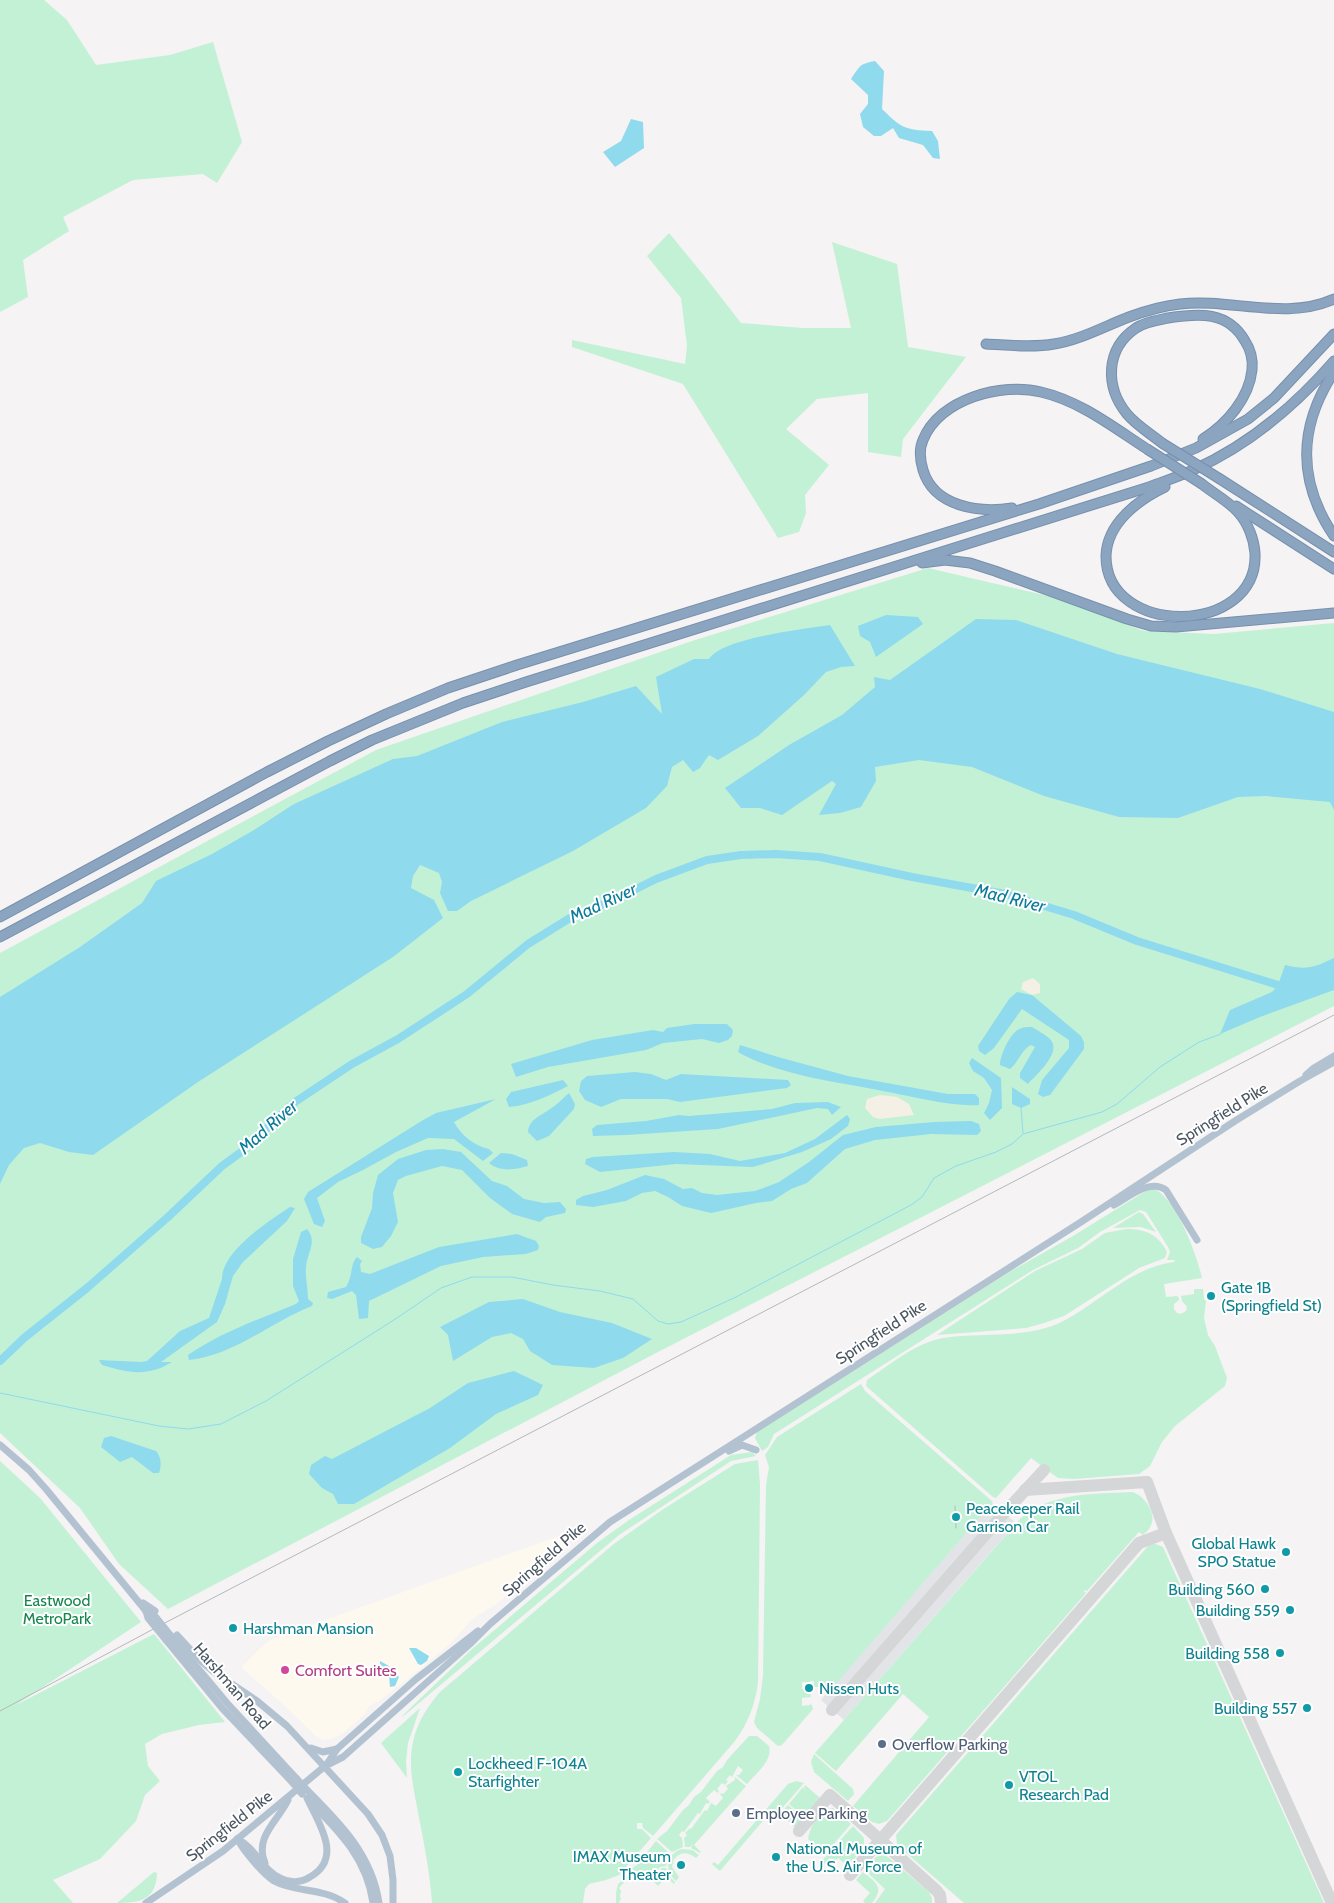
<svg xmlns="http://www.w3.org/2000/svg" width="1334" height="1903" font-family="Cabin,sans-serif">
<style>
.commercial{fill:#fdf9ef}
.airport{fill:#e2e4e7}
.green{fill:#c3f1d5}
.sand{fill:#f5f0e5}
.water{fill:#90daee}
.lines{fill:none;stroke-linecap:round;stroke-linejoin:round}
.stream{stroke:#90daee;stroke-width:1}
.river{stroke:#90daee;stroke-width:8}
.taxiway{stroke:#d5d6d8;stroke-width:12}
.highway-casing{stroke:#7690ad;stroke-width:11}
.major{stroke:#b3c2d1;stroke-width:7}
.highway{stroke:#8ba5c1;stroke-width:9}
.rail{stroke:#b5b8bd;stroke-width:1}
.highway-bridge-casing{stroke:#7690ad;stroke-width:11;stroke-linecap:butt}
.major-bridge{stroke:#b3c2d1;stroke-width:7}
.highway-bridge{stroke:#8ba5c1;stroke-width:9}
.culture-dot{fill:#0f9aa8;stroke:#fff;stroke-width:2}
.hotel-dot{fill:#d1479c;stroke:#fff;stroke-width:2}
.service-dot{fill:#5c6f8a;stroke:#fff;stroke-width:2}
.labels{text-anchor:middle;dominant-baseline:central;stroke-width:4;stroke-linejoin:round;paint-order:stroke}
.street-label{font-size:16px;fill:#4a5661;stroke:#fff}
.culture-label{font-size:16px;fill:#0d838f;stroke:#fff;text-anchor:start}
.park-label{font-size:16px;fill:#17864f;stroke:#fff}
.hotel-label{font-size:16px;fill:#b23c85;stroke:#fff;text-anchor:start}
.service-label{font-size:16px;fill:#4e5e75;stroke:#fff;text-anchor:start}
.water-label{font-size:18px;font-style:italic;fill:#0c7c9b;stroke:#fff}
</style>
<rect width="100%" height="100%" fill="#f5f3f3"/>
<path class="commercial" d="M559 1536 568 1539 569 1546 548 1561 495 1605 486 1610 470 1621 453 1641 419 1670 379 1701 369 1706 364 1715 342 1734 334 1738 324 1740 316 1736 285 1706 241 1667 264 1644 275 1638Z"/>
<path class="airport" d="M992 1503 1016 1523 844 1720 821 1700Z"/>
<g class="green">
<path d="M0 0H44L67 20 96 65 170 55 213 42 242 142 217 183 203 174 133 180 63 217 69 231 23 260 28 297 0 312Z"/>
<path d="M669 233 706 278 741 323 803 328H851L832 242 897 264 908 347 966 357 903 439 901 457 868 452V393L817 399 786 429 829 465 805 495 806 513 799 532 778 538 683 384 572 347V340L685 364 687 346 681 298 647 256Z"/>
<path d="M928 568 1057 598 1144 631 1214 634 1334 623V1006L656 1353 168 1609 119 1564 80 1508 0 1433V953L376 750 692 641Z"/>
<path d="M1156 1188V1190C1177 1201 1197 1255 1202 1278L1164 1284 1166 1297 1177 1296 1179 1298V1300L1174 1304V1309L1177 1313 1181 1314 1186 1311 1187 1307 1182 1301 1181 1296 1194 1294V1289H1203L1204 1299 1206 1301 1204 1318 1208 1335 1215 1346 1227 1378 1225 1386 1175 1426 1162 1442 1150 1466 1139 1474 1074 1479 1058 1478 1031 1458 996 1498 993 1497 866 1386 867 1380C890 1365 915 1343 943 1338 981 1332 1021 1339 1057 1324 1097 1306 1128 1268 1174 1262L1175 1260H1167L1170 1252 1168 1247 1146 1212 1140 1210 1100 1232 1078 1248 1033 1270 774 1434 768 1447 762 1451 755 1438 757 1432 1011 1271 1073 1236 1149 1189Z"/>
<path d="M1139 1212 1143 1214 1156 1232 1141 1227 1113 1228Z"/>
<path d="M1126 1229C1145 1229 1158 1234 1167 1252L1165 1258 1139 1268 1064 1316 1044 1323 1026 1328 937 1335 1035 1271 1082 1249 1105 1233Z"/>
<path d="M861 1384 865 1391 993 1502 833 1687H814V1681H810L809 1684H807V1682H802V1689H809L811 1697 802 1698V1706L810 1705 811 1703 813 1709 782 1745 778 1746 757 1728 754 1722 760 1699 763 1675 766 1485 769 1467 765 1455 777 1437Z"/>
<path d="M752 1452 756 1456 731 1461 619 1535 406 1714 401 1717 471 1650 597 1543 629 1520 731 1455Z"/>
<path d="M758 1460 760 1484 758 1683C755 1705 748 1723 735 1741L653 1836 643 1828 642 1823H637V1829H642L651 1838 619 1875 606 1880 589 1884 585 1889 583 1903H432C430 1871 423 1839 417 1807 413 1786 408 1764 413 1742 417 1723 427 1707 440 1692L615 1543 662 1510 735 1464Z"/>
<path d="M0 1461 40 1498 141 1622 16 1705 154 1634 225 1722 199 1725 162 1734 145 1744 148 1766 160 1781 145 1795 136 1821 100 1859 53 1880 73 1903H0Z"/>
<path d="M1132 1492C1144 1495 1157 1513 1151 1525 1150 1529 1146 1532 1143 1535L1139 1532 1087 1591 1085 1590 1084 1591 1086 1593 887 1821 879 1824 872 1822 853 1806 929 1717 903 1694 836 1771 815 1753 1021 1518C1053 1492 1093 1494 1132 1492Z"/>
<path d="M1153 1543 1163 1547 1324 1903H964L897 1845 896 1835 1149 1545Z"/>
<path d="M420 1708 408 1743 406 1761 407 1778 381 1743Z"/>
<path d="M749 1736H757L769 1746C773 1761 756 1773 747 1784L736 1775H739L743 1770 738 1766 732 1777 730 1775 726 1780 728 1781 725 1785 722 1783 717 1789 719 1791 718 1793 714 1790 706 1798 710 1802 708 1804 706 1803 700 1814 698 1813 684 1832 682 1831 679 1835 682 1838 683 1847 672 1852 657 1839 667 1831 683 1810 689 1805 694 1797 701 1792 717 1771 723 1767 727 1760Z"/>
<path d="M814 1754 853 1789 854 1794 848 1801 814 1772 811 1762Z"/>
<path d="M735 1777 746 1786 694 1845 701 1852 700 1853 691 1848 693 1844 690 1847H685L684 1838 687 1835 685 1833 690 1828 691 1829 705 1810 707 1811 711 1803 716 1806 723 1798 720 1794 721 1793 723 1794 728 1789 726 1786 735 1780Z"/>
<path d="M796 1781 804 1783 778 1813 773 1809 720 1871 712 1864 714 1862 718 1865 788 1784Z"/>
<path d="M805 1785 820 1798 804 1817 789 1804 803 1787 806 1792 804 1787Z"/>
<path d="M788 1805 803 1818 795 1827 780 1814Z"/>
<path d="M833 1808 851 1824 825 1854 808 1839C810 1826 819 1810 833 1808Z"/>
<path d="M853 1826 864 1838V1848L848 1866 838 1858 834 1862 830 1858 823 1866 820 1863Z"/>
<path d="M656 1841 670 1854 666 1866 660 1867 650 1878 643 1872 637 1873 634 1871 619 1888 621 1891 620 1896 621 1899 619 1902 620 1903H616V1893L618 1884 626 1877 631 1869 637 1865Z"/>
<path d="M682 1849 692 1850 699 1855 696 1858C688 1852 681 1851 674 1859L672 1867 679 1877 676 1881C664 1870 666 1854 682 1849Z"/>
<path d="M883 1855 888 1857 929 1892 932 1898V1903H875L885 1889 870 1875 866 1869 876 1857Z"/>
<path d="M662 1868H666L668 1875 675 1882 674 1884 666 1877 658 1886 652 1880Z"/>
<path d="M154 1872 157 1873C156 1900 140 1903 117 1903Z"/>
<path d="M863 1872C876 1883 885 1887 872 1903H865L863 1901 870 1893 856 1880Z"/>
</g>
<g class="sand">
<path d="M1033 978 1040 984V993L1032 995 1021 989 1023 982Z"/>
<path d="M880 1095 897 1097 909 1104 914 1115 880 1119 873 1117 865 1108 867 1099Z"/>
</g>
<g class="water">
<path d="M875 61 884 71 882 109C901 128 905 130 932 131L938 141 940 159 933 158 923 145 899 138 893 128 881 136H874L863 127 860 114 868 104V95L851 79C860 66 859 64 875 61Z"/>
<path d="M631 119 643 122 644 148 615 167 603 152 621 141Z"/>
<path d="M886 615 918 617 923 624 876 657 870 642 860 636 858 626Z"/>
<path d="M976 619 1016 620 1117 654 1260 689 1334 712V810L1330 802 1266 796 1238 797 1178 818 1119 817 1044 796 972 767 919 760 875 767 876 781 861 807 840 813 819 815 836 784 832 781 782 815 760 808H741L725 788 789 745 842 715 875 687 874 677 890 680Z"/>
<path d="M830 625 855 666 841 667 826 672 804 695 758 736 718 760 709 755 700 768 693 772 683 760 672 767 667 786 646 808 573 851 471 901 457 911H448L440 893 442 882 439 873 420 865 413 876 411 888 434 900 443 918 393 957 198 1082 93 1155 69 1152 40 1143 24 1148 9 1165 0 1184V997L80 947 142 903 156 881 212 854 254 830 294 804 393 759 417 756 502 722 583 702 636 686 662 714 656 677 694 659H709C722 638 804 629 830 625Z"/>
<path d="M1334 958V990L1260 1017 1220 1034 1230 1010 1272 992 1278 985 1285 965C1307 970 1313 968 1334 958Z"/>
<path d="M1017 992 1032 995 1081 1036 1084 1042V1049L1050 1095 1043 1097 1038 1094 1042 1080 1069 1048V1040L1022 1009 994 1048 985 1055 979 1051 978 1046 1009 999Z"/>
<path d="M694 1024H727L733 1030 732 1036 728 1040 719 1043 702 1039 663 1043 646 1050 548 1067 516 1077 511 1064 592 1040 653 1030 663 1032 667 1028Z"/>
<path d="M1032 1027C1037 1030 1044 1034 1049 1038 1064 1051 1037 1074 1028 1084L1020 1078V1073L1035 1047 1031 1045C1021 1050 1019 1062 1010 1069L1000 1065C1000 1056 1008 1038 1016 1031 1021 1027 1026 1027 1032 1027Z"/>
<path d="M740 1045 778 1057 848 1076 948 1094H975L979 1098V1105C951 1107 916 1097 888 1092 839 1082 782 1077 738 1052Z"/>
<path d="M972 1058 1001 1078 1002 1108 990 1120 984 1113 989 1103 992 1090 984 1078 973 1071 969 1063Z"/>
<path d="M635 1072 651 1074 666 1080 681 1074 788 1080 791 1085 787 1088 680 1102 667 1099H621L601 1107 585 1100 579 1091 581 1081 587 1076Z"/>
<path d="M563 1080 568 1086C548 1096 531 1105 509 1107L506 1099 511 1092Z"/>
<path d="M1012 1087 1030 1099V1104L1021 1108 1012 1104Z"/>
<path d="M569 1093 575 1104 574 1109 549 1136 537 1141 528 1132C529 1119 541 1116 550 1109 557 1105 563 1098 569 1093Z"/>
<path d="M496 1099 454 1122C461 1135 474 1146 489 1149L493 1153 483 1161 454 1139 428 1138 396 1152 363 1170 338 1182 317 1198 325 1221 322 1227 314 1224 304 1199 308 1192 423 1120 436 1113Z"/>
<path d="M828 1102 841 1107 832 1115 828 1109 817 1108 718 1129 626 1135 593 1136 592 1129 597 1125 646 1121 679 1115 689 1116 772 1109 795 1103Z"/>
<path d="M847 1115 850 1119 848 1126 831 1139 802 1152 753 1167 676 1164 600 1172 585 1164 586 1159 593 1157 674 1152 710 1154 740 1161 785 1153 815 1139Z"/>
<path d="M971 1121 979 1124 981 1131 977 1135 931 1134 875 1140 845 1149 807 1183 791 1189 772 1201 756 1203 711 1213 682 1206 668 1197 655 1191 642 1193 626 1201 593 1207 576 1205V1200L583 1196 607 1190 645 1175 664 1179 683 1189 692 1188 702 1193 717 1195 755 1191 779 1182 809 1162 843 1135 876 1127 934 1122Z"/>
<path d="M443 1149 461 1152 492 1181 507 1186 524 1199 544 1203 560 1202 566 1209 565 1213 546 1217 540 1222 512 1214 490 1198 462 1170 442 1166 406 1176 398 1180 393 1193 398 1222 391 1236 382 1247 373 1249 361 1243V1237L372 1208 373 1193 378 1175 398 1159 426 1150Z"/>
<path d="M501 1153 512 1154 527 1160 528 1166C514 1170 500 1172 489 1163Z"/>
<path d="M290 1207 295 1208 287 1221 243 1262 233 1276 225 1304 217 1322 161 1362H172C148 1377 128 1373 102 1365L99 1360 141 1362 147 1361 180 1331 209 1318 222 1279C221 1252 270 1220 290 1207Z"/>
<path d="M307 1229C318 1241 307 1253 306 1267 305 1277 308 1288 308 1299L313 1303 312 1306C271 1322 233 1356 189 1360L188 1355C220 1333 259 1319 296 1304L299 1301 293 1286V1259L301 1232Z"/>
<path d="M517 1234 536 1241 539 1246 538 1250 526 1254 483 1257 441 1266 369 1301 368 1318 359 1319 356 1295 352 1291 332 1299 327 1298 328 1292 346 1287C353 1276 350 1264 357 1257L362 1261 360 1264 361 1272 370 1274 439 1247Z"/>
<path d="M523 1299 560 1312 612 1323 652 1339 623 1358 594 1368 552 1365 530 1351 523 1339 511 1333 492 1337 453 1361 448 1335 440 1327 489 1302Z"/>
<path d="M514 1371 543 1385 538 1395 496 1414 450 1448 354 1504H338L333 1494 322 1488 309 1474 311 1465 325 1456 332 1459 430 1408 468 1383Z"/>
<path d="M111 1436 156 1451C161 1457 162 1465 159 1473H153L132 1457 120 1462 101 1447 104 1438Z"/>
<path d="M409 1648H416L429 1656 427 1661 421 1665 418 1664Z"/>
<path d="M380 1661 389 1666 399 1677 395 1686 390 1687 389 1675 380 1667Z"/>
</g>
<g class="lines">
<g class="stream">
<path d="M1021 1108 1023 1133"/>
<path d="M0 1393 159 1426 188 1429 221 1424 266 1401 397 1318 441 1288 472 1277H512L553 1285 600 1291 633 1299 658 1321 668 1324 681 1322 734 1298 911 1205 922 1197 934 1178 956 1166 996 1152 1012 1144 1023 1134 1102 1112 1117 1104 1160 1067 1199 1042 1221 1034"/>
</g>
<path class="river" d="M0 1361 24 1338 87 1288 168 1217 222 1166 244 1150 295 1102 352 1064 398 1039 467 994 528 944 570 918 616 899 656 879 707 860 741 855 776 854 820 857 912 877 1005 894 1074 915 1137 941 1278 985H1287"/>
<g class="taxiway">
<path d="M1025 1490 1147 1482 1166 1533 1332 1903"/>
<path d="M832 1710 1006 1511 1044 1470"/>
<path d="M799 1831 830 1795 937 1891 940 1895 941 1903"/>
<path d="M850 1875 1139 1543 1166 1533"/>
</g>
<defs>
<g id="highway">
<path d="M986 344C1008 345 1032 348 1054 344 1080 340 1105 326 1129 317 1145 311 1163 306 1180 304 1231 298 1285 321 1334 299"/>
<path d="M1334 372C1298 427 1297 481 1334 536"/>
<path d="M1162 443C1151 434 1136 425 1127 414 1105 387 1105 349 1136 328 1144 322 1158 320 1168 318 1199 313 1228 311 1245 341 1251 350 1253 360 1252 370 1249 398 1227 424 1203 439"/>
<path d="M1220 479 1334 552"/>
<path d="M1165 487C1138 500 1107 523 1106 556 1106 638 1259 636 1255 553 1254 539 1248 523 1238 512 1228 501 1213 493 1202 484"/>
<path d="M1236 506 1334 569"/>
<path d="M1012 508C979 513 934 507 923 470 920 460 919 449 923 440 939 399 1002 382 1041 392 1080 401 1113 427 1147 449"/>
<path d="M922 563 945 560 970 563 995 571 1127 619 1151 626 1176 627 1334 613"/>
<path d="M0 917 267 772 328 741 386 714 448 688 517 665 1039 504 1151 466 1196 448 1248 419 1274 398 1334 334"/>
<path d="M0 937 330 761 372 740 463 703 526 682 1146 488C1162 482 1178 477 1193 470 1249 445 1294 407 1334 361"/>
</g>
</defs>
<use href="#highway" class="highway-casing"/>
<g class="major">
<path d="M1306 1075 1314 1068 1334 1056"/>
<path d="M1114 1205C1129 1197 1150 1178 1166 1190L1197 1240"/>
<path d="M0 1445 29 1470 46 1489 146 1611"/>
<path d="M729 1451 742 1445 756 1450"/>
<path d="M143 1603 155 1611"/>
<path d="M177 1635 201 1661 214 1672 257 1701 287 1726 368 1814 382 1835 390 1856 393 1880V1903"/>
<path d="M171 1636 227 1703 297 1779"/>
<path d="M166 1640 222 1708 293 1783"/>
<path d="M311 1748 323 1752 337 1749"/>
<path d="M327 1764 337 1749 416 1679 478 1631"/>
<path d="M307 1790C340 1823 372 1855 379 1903"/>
<path d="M311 1803C341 1833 367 1860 373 1903"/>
<path d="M237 1839C256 1848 262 1870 280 1878 289 1883 301 1883 310 1877 344 1858 318 1822 307 1798"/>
<path d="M238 1840C242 1848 248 1855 254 1862 260 1869 266 1876 274 1881 296 1893 322 1887 345 1903"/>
<path d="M265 1863C254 1837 278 1821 288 1800"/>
<path d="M146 1903 223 1851 325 1766 343 1757 470 1644 490 1624 610 1522 1081 1222 1235 1121 1300 1081 1334 1062"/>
</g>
<use href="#highway" class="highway"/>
<g class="rail">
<path d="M955 1506 956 1528"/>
<path d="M0 1711 159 1626 1334 1015"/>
</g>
<defs>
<g id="highway-bridge">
<path d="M1162 443 1220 479"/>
<path d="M1147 449 1202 484"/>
</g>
</defs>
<use href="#highway-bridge" class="highway-bridge-casing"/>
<g class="major-bridge">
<path d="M146 1611 154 1615 171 1636"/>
<path d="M146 1611 148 1618 166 1640"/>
<path d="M297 1779 307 1790"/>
<path d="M293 1783 302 1794"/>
</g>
<use href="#highway-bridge" class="highway-bridge"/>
</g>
<g class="culture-dot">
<circle cx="1211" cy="1296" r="5"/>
<circle cx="956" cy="1517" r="5"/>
<circle cx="1286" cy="1552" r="5"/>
<circle cx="1265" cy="1589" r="5"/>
<circle cx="1290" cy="1610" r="5"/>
<circle cx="233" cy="1628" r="5"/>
<circle cx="1280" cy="1653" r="5"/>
<circle cx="809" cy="1688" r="5"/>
<circle cx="1307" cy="1708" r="5"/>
<circle cx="458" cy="1772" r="5"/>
<circle cx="1009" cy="1785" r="5"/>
<circle cx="776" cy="1857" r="5"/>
<circle cx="681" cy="1865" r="5"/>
</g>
<circle class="hotel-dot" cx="285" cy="1670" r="5"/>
<g class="service-dot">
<circle cx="882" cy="1744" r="5"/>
<circle cx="736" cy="1813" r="5"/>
</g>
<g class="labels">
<g class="street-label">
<text transform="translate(1222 1114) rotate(-32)">Springfield Pike</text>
<text transform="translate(881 1332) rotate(-33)">Springfield Pike</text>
<text transform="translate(544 1559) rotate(-41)">Springfield Pike</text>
<text transform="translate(232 1686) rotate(49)">Harshman Road</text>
<text transform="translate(229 1826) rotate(-38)">Springfield Pike</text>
</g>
<g class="culture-label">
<text x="1221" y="1287">Gate 1B<tspan x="1221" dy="18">(Springfield St)</tspan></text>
<text x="966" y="1508">Peacekeeper Rail<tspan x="966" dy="18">Garrison Car</tspan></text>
<text x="1276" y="1543" text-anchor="end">Global Hawk<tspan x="1276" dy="18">SPO Statue</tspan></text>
<text x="1255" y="1589" text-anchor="end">Building 560</text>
<text x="1280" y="1610" text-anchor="end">Building 559</text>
<text x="243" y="1628">Harshman Mansion</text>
<text x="1270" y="1653" text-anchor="end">Building 558</text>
<text x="819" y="1688">Nissen Huts</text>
<text x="1297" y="1708" text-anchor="end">Building 557</text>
<text x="468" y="1763">Lockheed F-104A<tspan x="468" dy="18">Starfighter</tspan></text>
<text x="1019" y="1776">VTOL<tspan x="1019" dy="18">Research Pad</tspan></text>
<text x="786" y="1848">National Museum of<tspan x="786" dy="18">the U.S. Air Force</tspan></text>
<text x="671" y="1856" text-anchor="end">IMAX Museum<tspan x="671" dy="18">Theater</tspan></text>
</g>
<g class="park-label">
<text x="57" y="1600">Eastwood<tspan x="57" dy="18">MetroPark</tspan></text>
</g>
<g class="hotel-label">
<text x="295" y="1670">Comfort Suites</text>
</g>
<g class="service-label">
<text x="892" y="1744">Overflow Parking</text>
<text x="746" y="1813">Employee Parking</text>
</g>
<g class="water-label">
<text transform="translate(1010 898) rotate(14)">Mad River</text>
<text transform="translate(603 903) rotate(-25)">Mad River</text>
<text transform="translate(268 1127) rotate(-41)">Mad River</text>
</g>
</g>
</svg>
